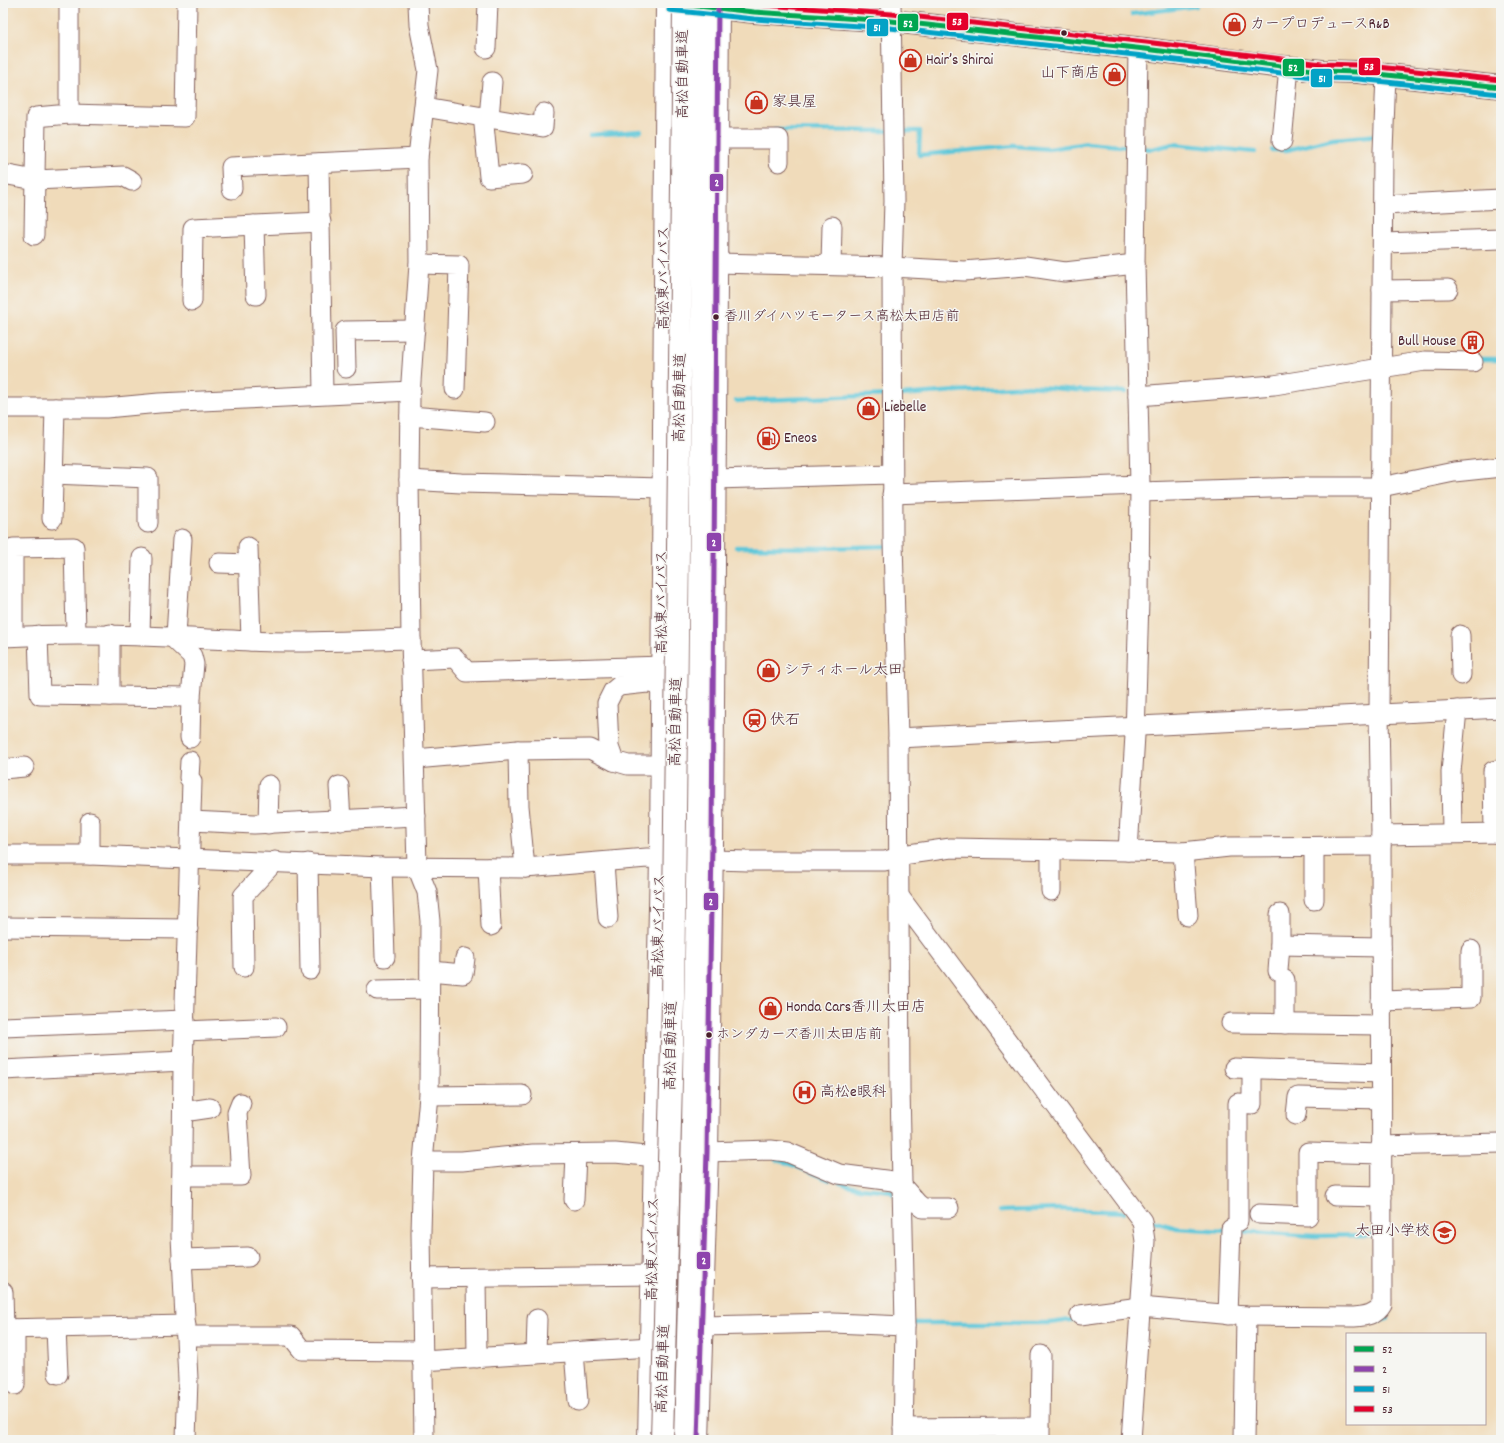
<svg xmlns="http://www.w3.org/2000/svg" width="1504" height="1443" font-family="Dekko,'Klee One',sans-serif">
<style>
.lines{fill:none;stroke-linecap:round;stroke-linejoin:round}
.stream{stroke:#5ec7d9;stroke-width:4.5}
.minor-casing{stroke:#84615d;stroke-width:21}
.major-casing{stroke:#84615d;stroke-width:24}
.highway-casing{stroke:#84615d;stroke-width:24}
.minor{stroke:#fff;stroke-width:19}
.major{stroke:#fff;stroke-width:22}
.highway{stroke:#fff;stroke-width:22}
.highway-bridge-casing{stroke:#84615d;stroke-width:24;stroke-linecap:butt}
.highway-bridge{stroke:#fff;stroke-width:22}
.bus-1-casing{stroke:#f6f6f2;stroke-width:8}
.bus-2-casing{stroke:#f6f6f2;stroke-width:8}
.bus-3-casing{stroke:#f6f6f2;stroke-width:8}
.bus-4-casing{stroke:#f6f6f2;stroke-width:8}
.bus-1{stroke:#00a651;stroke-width:5}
.bus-2{stroke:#8e44ad;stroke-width:5}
.bus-3{stroke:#04a2c6;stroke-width:5}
.bus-4{stroke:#e4002b;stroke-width:5}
.bus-dot{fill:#4a1f2b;stroke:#f6f6f2;stroke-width:1.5}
.labels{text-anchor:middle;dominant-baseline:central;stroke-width:3;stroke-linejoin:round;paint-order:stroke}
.bus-label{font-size:14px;fill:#4a1f2b;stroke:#f6f6f2;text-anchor:start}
.poi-label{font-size:15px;fill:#4a1f2b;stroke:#f6f6f2;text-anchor:start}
.street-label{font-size:15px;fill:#4a1f2b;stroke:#f6f6f2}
.line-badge{stroke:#f6f6f2;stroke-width:1.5}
.badge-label{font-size:11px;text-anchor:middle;font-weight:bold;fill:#fff}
</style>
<rect width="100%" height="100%" fill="#f6f6f2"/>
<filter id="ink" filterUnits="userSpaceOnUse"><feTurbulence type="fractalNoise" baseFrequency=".025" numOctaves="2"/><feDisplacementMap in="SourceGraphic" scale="8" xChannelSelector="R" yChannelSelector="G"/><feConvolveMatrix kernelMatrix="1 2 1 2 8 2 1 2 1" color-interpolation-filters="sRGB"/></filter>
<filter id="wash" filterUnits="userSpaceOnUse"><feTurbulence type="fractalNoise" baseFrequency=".012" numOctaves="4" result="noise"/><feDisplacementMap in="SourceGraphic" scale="16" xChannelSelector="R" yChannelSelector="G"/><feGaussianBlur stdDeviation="0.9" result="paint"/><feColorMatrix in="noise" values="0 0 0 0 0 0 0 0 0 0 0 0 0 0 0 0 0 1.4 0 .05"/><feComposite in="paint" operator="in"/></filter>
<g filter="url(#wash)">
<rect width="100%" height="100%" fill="#f0dbba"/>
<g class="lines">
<g class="stream">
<path d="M1132 14 1196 6"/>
<path d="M775 130 888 131"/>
<path d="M897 131H920L919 155 1014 146 1049 149 1087 143 1131 147"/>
<path d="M590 135 641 131"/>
<path d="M1141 148 1152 149 1173 144 1255 152"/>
<path d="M1272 150H1287L1333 139 1380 135"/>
<path d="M1475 359H1501"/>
<path d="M900 395 1029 386 1076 390 1126 392"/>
<path d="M736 401 889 395"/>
<path d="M736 547 819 548 888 546"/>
<path d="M776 1160 785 1162 829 1180"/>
<path d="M840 1183 859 1188 892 1191 893 1194"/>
<path d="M1000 1211 1061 1209 1124 1212"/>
<path d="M1151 1221 1177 1228 1227 1231"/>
<path d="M1234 1231 1315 1236 1372 1235"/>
<path d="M1373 1322 1387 1319"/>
<path d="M913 1327V1323H1051L1077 1319"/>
</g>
</g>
</g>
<g filter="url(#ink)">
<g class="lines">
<defs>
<g id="minor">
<path d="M418 3 419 25 428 70 418 158 419 264 410 396 409 480 411 639 417 867 427 892 430 921 429 1096 423 1161 421 1232 424 1440"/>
<path d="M891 3 894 201 892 267 893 541 898 738 900 1088 905 1326 903 1440"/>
<path d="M486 48 488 3"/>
<path d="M492 82 489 118 484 125 489 177 523 174"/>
<path d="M424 107 543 127 544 113"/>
<path d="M69 114 185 117 187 3"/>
<path d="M716 139H779V162"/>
<path d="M1282 141 1289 67"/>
<path d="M319 163 323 394"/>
<path d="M3 174 35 180 123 176 132 181"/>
<path d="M232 189 231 167 418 158"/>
<path d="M1383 205 1501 199"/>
<path d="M254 225 256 295"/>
<path d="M34 235 36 117 69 114V3"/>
<path d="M1383 243 1501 239"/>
<path d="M716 263 892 267 964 271 1025 266 1065 272 1135 264"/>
<path d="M419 264 459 265 455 389"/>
<path d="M831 265 832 226"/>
<path d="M1382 290 1448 289"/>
<path d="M192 301 193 228 321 222"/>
<path d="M346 368 345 331 415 330"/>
<path d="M1138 396 1274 385 1425 361 1473 362"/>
<path d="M3 408H106L159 403 411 391"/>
<path d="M410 416 485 422"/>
<path d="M53 474 148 478V523"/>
<path d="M714 479 892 474"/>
<path d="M409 480 461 483 663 488"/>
<path d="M1140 492 1304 487H1381L1454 472 1501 467"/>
<path d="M892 494 1140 485"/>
<path d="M52 519 55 408"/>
<path d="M248 547 251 641"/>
<path d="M219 563 249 564"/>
<path d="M38 635 40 695 110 696V634"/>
<path d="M140 635 142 558"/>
<path d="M1460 635 1461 675"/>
<path d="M13 636V548L74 547 76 633"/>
<path d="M171 636 192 656 194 664 191 697 190 738"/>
<path d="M176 636 182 539"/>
<path d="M3 637C86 632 167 637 249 641 303 644 357 640 411 639"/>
<path d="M411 660 455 658 467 672 663 666"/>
<path d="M110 696 191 697"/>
<path d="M898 738 1501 708"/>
<path d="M518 750 519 806 525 868"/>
<path d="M415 759 518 750 590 749 614 761 628 765H662"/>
<path d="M614 761 609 747 607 703 613 691 619 686 647 683 663 684"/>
<path d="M3 769 24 767"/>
<path d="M339 786 341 821"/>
<path d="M191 821 254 824 416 816"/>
<path d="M90 822V855"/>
<path d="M268 824 269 785"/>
<path d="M1452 833 1451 772 1457 710"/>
<path d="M1494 833 1493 771 1501 769"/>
<path d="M1381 835 1501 833"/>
<path d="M1314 847V900"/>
<path d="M1128 851 1135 735 1139 600 1140 485 1135 264 1138 48"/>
<path d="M1183 852 1188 916"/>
<path d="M3 855H90L382 867 525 868 647 858 748 861H885L909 854 951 848 1183 852 1229 847 1381 846"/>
<path d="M308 863 310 970"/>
<path d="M604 863 608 918"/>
<path d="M382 867 385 957"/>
<path d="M488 868 491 926"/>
<path d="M1051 891V851"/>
<path d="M899 896 1142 1221 1145 1241 1131 1440"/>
<path d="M1280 914V945L1381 947"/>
<path d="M3 927 188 929"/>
<path d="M244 967 243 896 275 861"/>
<path d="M430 971 463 974 465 958"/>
<path d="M1278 971 1280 945"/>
<path d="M377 990 429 989"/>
<path d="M1381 1001 1471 998V950"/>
<path d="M1231 1023 1381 1025"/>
<path d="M1285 1024V980"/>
<path d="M3 1027 185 1020"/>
<path d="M185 1031 276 1027"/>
<path d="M1234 1068 1381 1073"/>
<path d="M3 1070 183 1061"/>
<path d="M429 1096 522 1095"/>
<path d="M183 1112 210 1108"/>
<path d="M1296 1115 1298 1097 1381 1099"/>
<path d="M1381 1146 1501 1143"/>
<path d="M707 1152 771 1150 787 1152 839 1174 893 1181 902 1186 917 1203 923 1208H949"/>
<path d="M423 1161H462L533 1154 615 1153 656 1157"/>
<path d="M182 1176H241L237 1113 241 1103"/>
<path d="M1335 1196 1382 1197"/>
<path d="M574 1200 576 1155"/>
<path d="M1259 1214 1308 1216V1152L1382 1154"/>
<path d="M1238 1221V1103L1252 1104V1069"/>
<path d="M182 1259 248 1257"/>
<path d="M421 1278 653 1275"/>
<path d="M476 1278 477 1358"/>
<path d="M3 1292 4 1329"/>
<path d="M1080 1315 1140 1307 1246 1316 1354 1317C1365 1316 1376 1315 1382 1304L1381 835 1379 713 1383 151 1386 75"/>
<path d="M1228 1315 1231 1229"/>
<path d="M702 1326 833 1323 905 1326"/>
<path d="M3 1329 186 1325"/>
<path d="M15 1329V1385"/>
<path d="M56 1329 58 1374"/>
<path d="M186 1336H291L302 1350 422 1351"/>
<path d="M574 1352 578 1401"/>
<path d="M536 1354 537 1319"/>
<path d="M422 1361 651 1347"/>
<path d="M1040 1427 1041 1355"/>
<path d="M903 1428 1040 1427V1440"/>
<path d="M186 1440 188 1379 181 1236 183 1066 192 781 189 778 190 761"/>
<path d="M1244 1440 1246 1316"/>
</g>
<path id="major" d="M699 6 754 12 891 21 1145 49 1267 65 1322 71 1358 72 1501 87"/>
<g id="highway">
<path d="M649 1440 661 859 667 3"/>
<path d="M698 1440 707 1152 712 844 718 3"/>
</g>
</defs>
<use href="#minor" class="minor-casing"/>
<use href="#major" class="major-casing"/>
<use href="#highway" class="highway-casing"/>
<use href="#minor" class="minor"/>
<use href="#major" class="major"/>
<use href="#highway" class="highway"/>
<defs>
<g id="highway-bridge">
<path d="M662 1440 673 1003 684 3"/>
<path d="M685 1440C700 961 701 482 704 3"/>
</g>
</defs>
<use href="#highway-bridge" class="highway-bridge-casing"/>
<use href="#highway-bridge" class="highway-bridge"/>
<defs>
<path id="bus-1" d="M670 3 754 12 891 21 1145 49 1322 71 1358 72 1501 87"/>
<path id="bus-2" d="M698 1440 707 1152 712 844 718 3"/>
<path id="bus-3" d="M669 10 754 19 890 28 1144 56 1321 78 1358 79 1500 94"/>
<path id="bus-4" d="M736 3 892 14 1146 42 1322 64 1359 65 1501 80"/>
</defs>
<use href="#bus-1" class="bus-1-casing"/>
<use href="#bus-2" class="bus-2-casing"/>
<use href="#bus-3" class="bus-3-casing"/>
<use href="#bus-4" class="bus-4-casing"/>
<use href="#bus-1" class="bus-1"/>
<use href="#bus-2" class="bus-2"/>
<use href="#bus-3" class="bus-3"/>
<use href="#bus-4" class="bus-4"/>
</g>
</g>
<defs>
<symbol id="shop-ring" viewBox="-11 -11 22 22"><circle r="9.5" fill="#f6f6f2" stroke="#c8321e" stroke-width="1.5"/><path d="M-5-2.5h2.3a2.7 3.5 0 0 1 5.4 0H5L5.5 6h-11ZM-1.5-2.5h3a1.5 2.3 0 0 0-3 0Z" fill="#c8321e"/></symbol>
<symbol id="building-ring" viewBox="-11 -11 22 22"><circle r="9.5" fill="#f6f6f2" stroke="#c8321e" stroke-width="1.5"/><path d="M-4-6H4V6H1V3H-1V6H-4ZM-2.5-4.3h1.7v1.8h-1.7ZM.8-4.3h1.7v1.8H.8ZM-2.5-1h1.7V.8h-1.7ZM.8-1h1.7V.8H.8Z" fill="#c8321e"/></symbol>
<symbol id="fuel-ring" viewBox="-11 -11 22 22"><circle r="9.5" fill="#f6f6f2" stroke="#c8321e" stroke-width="1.5"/><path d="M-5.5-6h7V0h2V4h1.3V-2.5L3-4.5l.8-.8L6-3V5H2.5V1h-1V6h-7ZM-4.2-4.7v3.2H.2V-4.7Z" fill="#c8321e"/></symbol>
<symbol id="station-ring" viewBox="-11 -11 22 22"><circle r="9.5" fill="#f6f6f2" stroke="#c8321e" stroke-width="1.5"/><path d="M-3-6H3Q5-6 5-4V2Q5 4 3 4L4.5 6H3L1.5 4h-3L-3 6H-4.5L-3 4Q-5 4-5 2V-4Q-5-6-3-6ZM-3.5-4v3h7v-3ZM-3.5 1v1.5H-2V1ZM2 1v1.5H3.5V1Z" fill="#c8321e"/></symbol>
<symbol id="hospital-ring" viewBox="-11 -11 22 22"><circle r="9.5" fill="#f6f6f2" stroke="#c8321e" stroke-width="1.5"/><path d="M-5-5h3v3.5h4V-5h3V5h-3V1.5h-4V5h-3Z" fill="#c8321e"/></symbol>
<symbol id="school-ring" viewBox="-11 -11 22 22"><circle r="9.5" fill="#f6f6f2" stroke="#c8321e" stroke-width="1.5"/><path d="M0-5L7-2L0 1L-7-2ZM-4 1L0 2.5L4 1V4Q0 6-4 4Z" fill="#c8321e"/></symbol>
</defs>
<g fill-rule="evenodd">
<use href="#shop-ring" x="1222" y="12" width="25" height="25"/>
<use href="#shop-ring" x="898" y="48" width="25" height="25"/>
<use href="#shop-ring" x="1102" y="62" width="25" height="25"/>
<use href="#shop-ring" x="744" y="90" width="25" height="25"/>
<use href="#building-ring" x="1460" y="330" width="25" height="25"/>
<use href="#shop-ring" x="856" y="396" width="25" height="25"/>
<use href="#fuel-ring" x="756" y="426" width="25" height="25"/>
<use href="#shop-ring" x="756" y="658" width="25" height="25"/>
<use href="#station-ring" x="742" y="708" width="25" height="25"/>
<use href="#shop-ring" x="758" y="996" width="25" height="25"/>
<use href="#hospital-ring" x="792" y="1080" width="25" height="25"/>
<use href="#school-ring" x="1432" y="1220" width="25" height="25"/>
</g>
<g class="bus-dot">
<circle cx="1064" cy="33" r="3.5"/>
<circle cx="716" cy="317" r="3.5"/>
<circle cx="709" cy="1035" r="3.5"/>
</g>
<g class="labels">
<g class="bus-label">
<text x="724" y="317">香川ダイハツモータース高松太田店前</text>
<text x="716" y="1035">ホンダカーズ香川太田店前</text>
</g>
<g class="poi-label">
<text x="1250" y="25">カープロデュースR&amp;B</text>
<text x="926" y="61">Hair’s Shirai</text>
<text x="1100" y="74" text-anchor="end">山下商店</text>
<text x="772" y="103">家具屋</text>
<text x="1456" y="342" text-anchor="end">Bull House</text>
<text x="884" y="408">Liebelle</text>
<text x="784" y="439">Eneos</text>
<text x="784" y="671">シティホール太田</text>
<text x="770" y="721">伏石</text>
<text x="786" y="1008">Honda Cars香川太田店</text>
<text x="820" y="1093">高松e眼科</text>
<text x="1430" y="1232" text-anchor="end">太田小学校</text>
</g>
<g class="street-label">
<text transform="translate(684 74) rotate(-90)">高松自動車道</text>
<text transform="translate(665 278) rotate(-90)">高松東バイパス</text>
<text transform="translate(681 398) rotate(-89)">高松自動車道</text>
<text transform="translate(663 602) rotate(-90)">高松東バイパス</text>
<text transform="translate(677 722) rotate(-89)">高松自動車道</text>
<text transform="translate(660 926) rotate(-89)">高松東バイパス</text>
<text transform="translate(672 1046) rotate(-89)">高松自動車道</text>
<text transform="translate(654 1249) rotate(-89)">高松東バイパス</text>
<text transform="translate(664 1369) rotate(-88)">高松自動車道</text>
</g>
</g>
<g class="line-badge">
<rect x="946" y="12" width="23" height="19" rx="4" fill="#e4002b"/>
<rect x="897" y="13" width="22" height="19" rx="4" fill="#00a651"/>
<rect x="866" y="18" width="23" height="19" rx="4" fill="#04a2c6"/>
<rect x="1358" y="57" width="23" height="19" rx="4" fill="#e4002b"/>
<rect x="1282" y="58" width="23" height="19" rx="4" fill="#00a651"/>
<rect x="1310" y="68" width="23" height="20" rx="4" fill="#04a2c6"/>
<rect x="709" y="173" width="15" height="19" rx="4" fill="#8e44ad"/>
<rect x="706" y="532" width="16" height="20" rx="4" fill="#8e44ad"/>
<rect x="703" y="892" width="16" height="19" rx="4" fill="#8e44ad"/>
<rect x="696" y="1251" width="15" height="19" rx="4" fill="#8e44ad"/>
</g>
<g class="badge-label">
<text x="957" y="25">53</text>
<text x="908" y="27">52</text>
<text x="877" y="31">51</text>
<text x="1369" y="70">53</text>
<text x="1293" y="71">52</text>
<text x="1322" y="82">51</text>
<text x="717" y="186">2</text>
<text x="714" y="546">2</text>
<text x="711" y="905">2</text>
<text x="704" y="1264">2</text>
</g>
<rect width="1504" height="1443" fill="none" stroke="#f6f6f2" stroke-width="16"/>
<rect x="1346" y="1333" width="140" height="92" fill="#f6f6f2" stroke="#b1a0a2"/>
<rect x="1354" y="1346" width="20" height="6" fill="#00a651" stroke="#b1a0a2"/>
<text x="1382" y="1353" font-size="12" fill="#4a1f2b">52</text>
<rect x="1354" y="1366" width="20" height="6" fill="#8e44ad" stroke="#b1a0a2"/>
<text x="1382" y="1373" font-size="12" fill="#4a1f2b">2</text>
<rect x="1354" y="1386" width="20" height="6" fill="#04a2c6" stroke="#b1a0a2"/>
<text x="1382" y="1393" font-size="12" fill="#4a1f2b">51</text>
<rect x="1354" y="1406" width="20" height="6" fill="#e4002b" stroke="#b1a0a2"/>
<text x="1382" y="1413" font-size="12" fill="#4a1f2b">53</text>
</svg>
